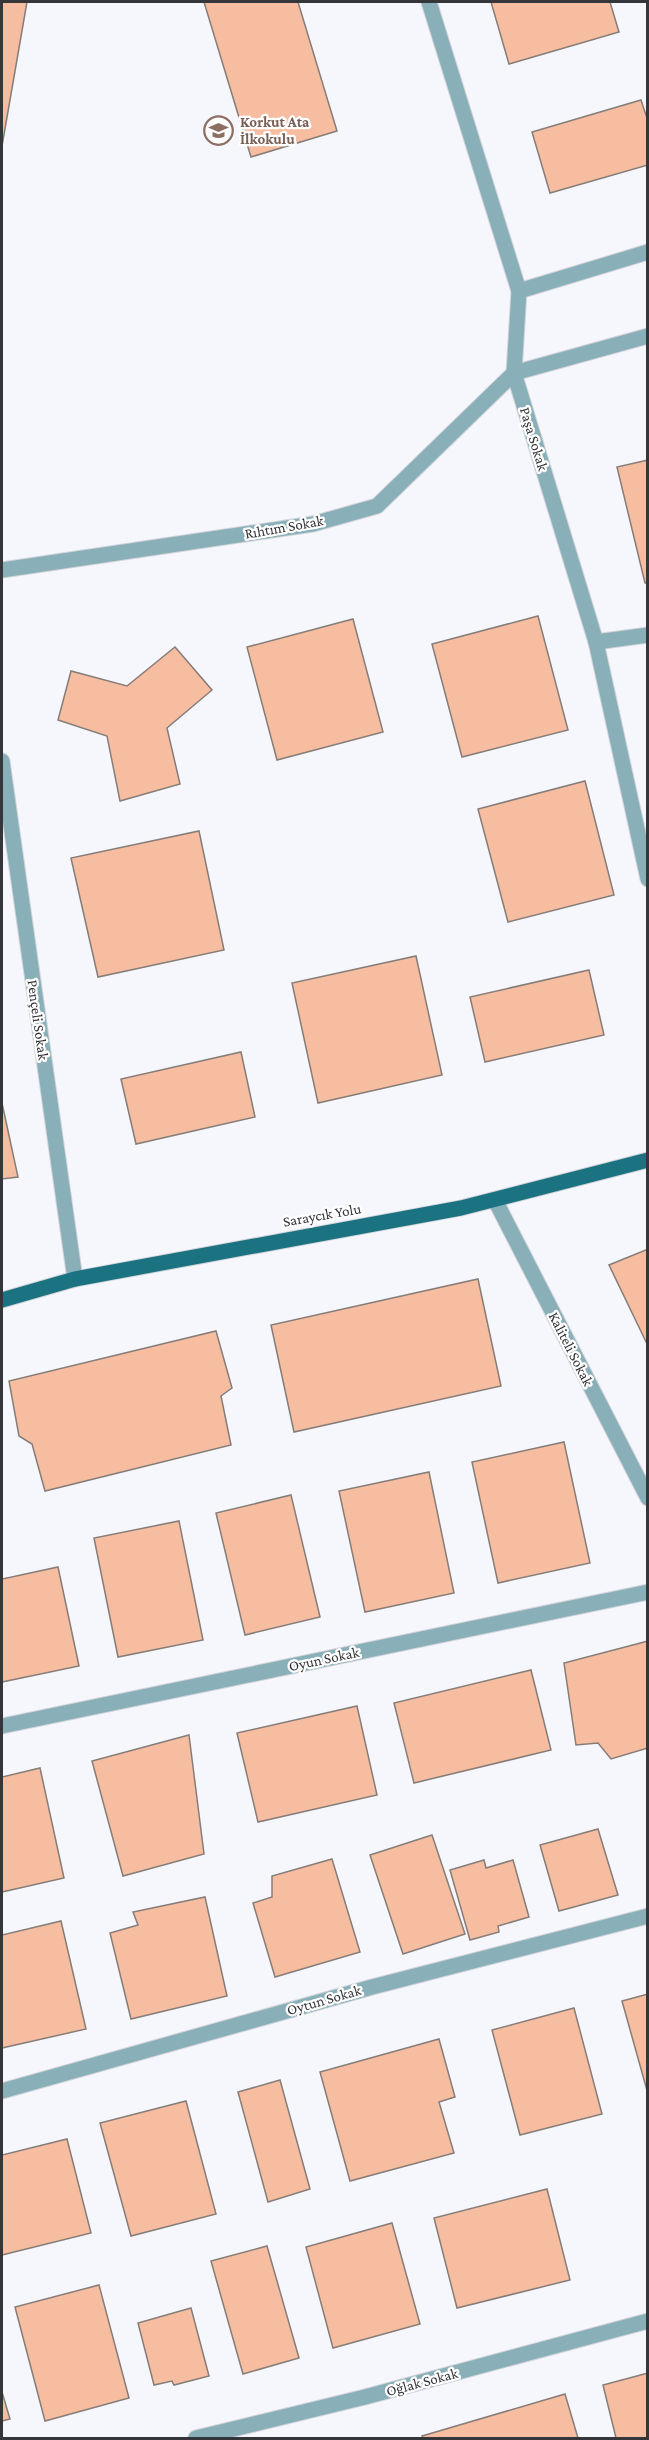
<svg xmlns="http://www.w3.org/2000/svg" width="649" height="2440" font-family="'Crimson Pro',serif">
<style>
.building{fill:#f6bda1;stroke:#867d78;stroke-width:1.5}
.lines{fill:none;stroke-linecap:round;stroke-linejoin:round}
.minor-casing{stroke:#d3d4da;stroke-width:17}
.major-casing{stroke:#d3d4da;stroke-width:17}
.minor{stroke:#89b0b8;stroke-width:15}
.major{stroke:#1b7381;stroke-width:15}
.labels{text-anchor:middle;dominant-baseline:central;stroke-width:4.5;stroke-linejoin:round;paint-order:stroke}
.education-label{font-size:15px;font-weight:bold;fill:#785e54;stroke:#fff;text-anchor:start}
.street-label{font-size:15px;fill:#35363a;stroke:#fff}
</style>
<rect width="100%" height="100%" fill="#f6f7fd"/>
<g class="building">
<path d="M2 2H27L2 146Z"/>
<path d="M204 2H298L337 131 251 157Z"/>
<path d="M491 2H610L619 32 509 64Z"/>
<path d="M641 100 648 121V165L550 193 532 132Z"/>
<path d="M648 460V583H645L617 467Z"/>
<path d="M538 616 568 730 462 757 432 644Z"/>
<path d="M353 619 383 732 277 760 247 647Z"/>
<path d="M175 647 212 690 167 728 180 784 120 801 107 736 58 720 71 671 127 686Z"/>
<path d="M585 781 614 895 508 922 478 809Z"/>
<path d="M199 831 224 950 98 977 71 858Z"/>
<path d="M416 956 442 1075 318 1103 292 983Z"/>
<path d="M589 970 604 1035 485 1062 470 997Z"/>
<path d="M241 1052 255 1117 136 1144 121 1079Z"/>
<path d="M2 1103 18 1177 2 1179Z"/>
<path d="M648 1249V1346L609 1265Z"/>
<path d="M478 1279 501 1386 294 1432 271 1325Z"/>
<path d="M216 1331 232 1388 221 1396 231 1445 45 1491 32 1444 19 1436 9 1381Z"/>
<path d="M564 1442 590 1563 498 1583 472 1462Z"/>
<path d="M429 1472 454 1593 365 1612 339 1491Z"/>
<path d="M291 1495 320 1617 245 1635 216 1513Z"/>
<path d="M179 1521 203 1640 118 1657 94 1538Z"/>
<path d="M58 1567 79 1666 2 1682V1579Z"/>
<path d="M648 1641V1748L611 1759 598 1743 576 1745 564 1663Z"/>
<path d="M531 1670 551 1750 414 1783 394 1703Z"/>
<path d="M357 1706 377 1795 258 1822 237 1733Z"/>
<path d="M189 1735 204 1854 123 1876 92 1761Z"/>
<path d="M40 1768 64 1878 2 1892V1777Z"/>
<path d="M598 1829 618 1895 559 1911 540 1845Z"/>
<path d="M432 1835 465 1934 403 1954 370 1855Z"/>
<path d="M332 1859 360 1952 275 1977 253 1903 272 1897V1876Z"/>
<path d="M484 1860 486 1868 513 1860 529 1917 498 1926 499 1932 470 1940 450 1870Z"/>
<path d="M205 1897 227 1996 131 2019 110 1933 138 1925 133 1912Z"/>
<path d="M61 1921 86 2029 2 2048V1935Z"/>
<path d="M648 1994V2094L622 2001Z"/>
<path d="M574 2008 602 2114 520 2135 492 2030Z"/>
<path d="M439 2039 455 2097 439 2102 454 2153 350 2181 320 2072Z"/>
<path d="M280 2080 310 2189 268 2202 238 2092Z"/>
<path d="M186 2101 216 2214 131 2236 100 2123Z"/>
<path d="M67 2139 91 2233 2 2255V2155Z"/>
<path d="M547 2189 570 2280 457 2308 434 2218Z"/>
<path d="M392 2223 420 2324 333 2348 306 2247Z"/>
<path d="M267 2246 299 2358 243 2374 211 2261Z"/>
<path d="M99 2285 129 2398 45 2421 15 2307Z"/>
<path d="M191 2308 209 2376 174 2385 172 2381 154 2385 138 2323Z"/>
<path d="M648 2373V2438H616L603 2385Z"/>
<path d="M2 2392 10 2419 2 2421Z"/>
<path d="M565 2394 578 2438H423L422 2436Z"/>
</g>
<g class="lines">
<defs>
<g id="minor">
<path d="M429 2 519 291 514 373 596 642 648 879"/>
<path d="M519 291 648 252"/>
<path d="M2 570 313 524 377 506 514 373 648 336"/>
<path d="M596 642 648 635"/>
<path d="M2 761 75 1279"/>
<path d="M495 1200 648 1498"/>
<path d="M2 1726 648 1592"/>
<path d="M2 2091 372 1987 648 1916"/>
<path d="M196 2438 365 2397 648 2321"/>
</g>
<path id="major" d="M2 1300 75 1279 461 1208 648 1160"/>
</defs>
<use href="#minor" class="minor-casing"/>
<use href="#major" class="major-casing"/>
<use href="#minor" class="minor"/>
<use href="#major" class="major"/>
</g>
<defs>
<symbol id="school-ring" viewBox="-11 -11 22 22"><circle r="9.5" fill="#fff" stroke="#8d6e63" stroke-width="1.5"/><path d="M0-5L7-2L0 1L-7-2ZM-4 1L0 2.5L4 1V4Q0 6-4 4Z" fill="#8d6e63"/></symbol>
</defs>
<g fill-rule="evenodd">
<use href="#school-ring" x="202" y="114" width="33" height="33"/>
</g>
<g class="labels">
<g class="education-label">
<text x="240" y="122">Korkut Ata<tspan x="240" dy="17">İlkokulu</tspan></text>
</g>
<g class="street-label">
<text transform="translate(534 439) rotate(73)">Paşa Sokak</text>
<text transform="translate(284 527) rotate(-10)">Rıhtım Sokak</text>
<text transform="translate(38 1020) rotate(82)">Pençeli Sokak</text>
<text transform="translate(322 1215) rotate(-10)">Saraycık Yolu</text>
<text transform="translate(571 1349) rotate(63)">Kaliteli Sokak</text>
<text transform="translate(324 1659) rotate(-12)">Oyun Sokak</text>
<text transform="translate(324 2000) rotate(-16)">Oytun Sokak</text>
<text transform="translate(422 2382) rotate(-15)">Oğlak Sokak</text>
</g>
</g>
<rect width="649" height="2440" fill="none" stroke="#35363a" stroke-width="6"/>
</svg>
